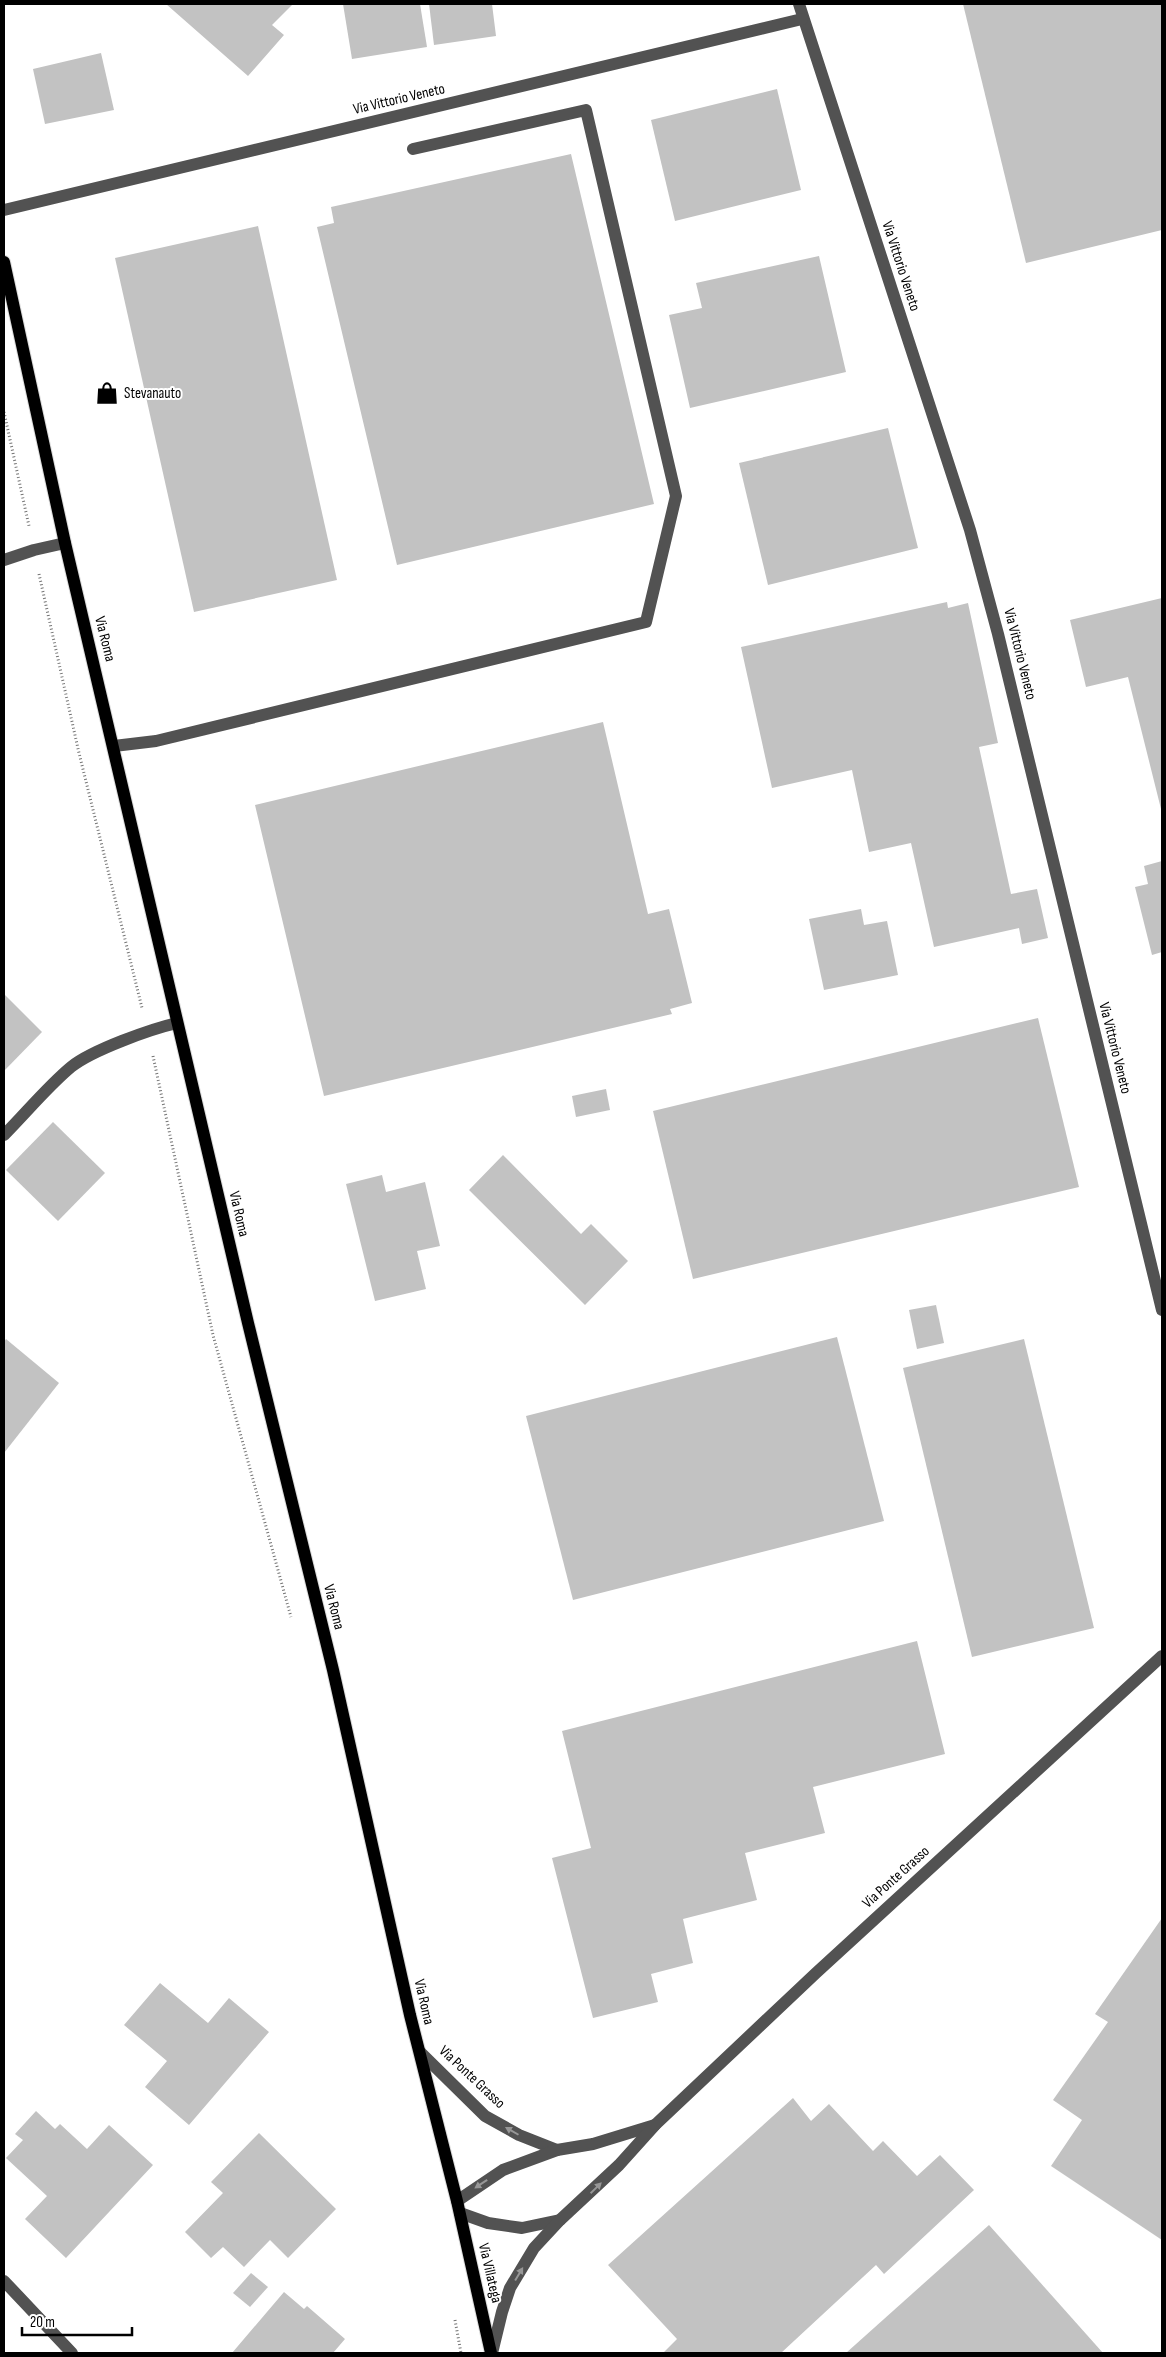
<svg xmlns="http://www.w3.org/2000/svg" width="1166" height="2357" font-family="'Sofia Sans Condensed',sans-serif">
<style>
.building{fill:#c2c2c2}
.lines{fill:none;stroke-linecap:round;stroke-linejoin:round}
.major-casing{stroke:#dbdbdb;stroke-width:14}
.path{stroke:#747474;stroke-width:3;stroke-dasharray:1 2.5;stroke-linecap:butt}
.minor{stroke:#525252;stroke-width:12}
.major{stroke:#000;stroke-width:12}
.oneway{fill:#979797}
.labels{text-anchor:middle;dominant-baseline:central;stroke-width:4;stroke-linejoin:round;paint-order:stroke}
.street-label{font-size:15px;fill:#000;stroke:#fff}
.poi-label{font-size:15px;fill:#000;stroke:#fff;text-anchor:start}
</style>
<rect width="100%" height="100%" fill="#fff"/>
<g class="building">
<path d="M166 4H293L272 25 284 35 248 76Z"/>
<path d="M343 4H420L427 47 352 59Z"/>
<path d="M429 4H492L496 36 434 45Z"/>
<path d="M963 4H1162V230L1026 263Z"/>
<path d="M101 53 114 110 45 124 33 69Z"/>
<path d="M777 89 801 190 675 221 651 120Z"/>
<path d="M571 154 654 504 397 565 317 227 334 223 331 207Z"/>
<path d="M258 226 337 580 194 612 115 258Z"/>
<path d="M819 256 846 372 690 408 669 315 702 308 696 283Z"/>
<path d="M888 428 918 548 768 585 739 463Z"/>
<path d="M1162 598V813L1128 677 1086 687 1070 620Z"/>
<path d="M947 602 948 608 968 603 998 743 979 747 1011 894 1037 889 1048 938 1022 944 1019 928 934 947 911 843 869 852 852 770 772 788 741 647Z"/>
<path d="M603 722 648 914 669 909 692 1003 670 1009 672 1014 324 1096 255 805Z"/>
<path d="M1162 861V952L1152 955 1135 887 1148 884 1144 866Z"/>
<path d="M861 909 864 925 887 921 898 975 824 990 809 919Z"/>
<path d="M4 994 42 1032 4 1071Z"/>
<path d="M1038 1018 1079 1187 693 1279 653 1111Z"/>
<path d="M606 1089 610 1110 576 1117 572 1096Z"/>
<path d="M53 1122 105 1173 58 1221 6 1170Z"/>
<path d="M503 1155 581 1234 591 1224 628 1261 585 1305 469 1190Z"/>
<path d="M382 1175 386 1192 425 1182 440 1246 417 1251 426 1289 375 1301 346 1184Z"/>
<path d="M936 1305 944 1343 917 1349 909 1310Z"/>
<path d="M837 1337 884 1521 573 1600 526 1416Z"/>
<path d="M6 1339 59 1383 4 1453V1342Z"/>
<path d="M1024 1339 1094 1628 972 1657 903 1368Z"/>
<path d="M917 1641 945 1754 813 1787 825 1833 745 1853 757 1900 683 1919 693 1963 651 1974 658 2002 593 2018 552 1858 591 1848 562 1731Z"/>
<path d="M1162 1918V2240L1051 2166 1082 2120 1053 2100 1108 2022 1095 2014Z"/>
<path d="M160 1983 208 2023 229 1998 269 2032 189 2125 145 2087 167 2061 124 2025Z"/>
<path d="M793 2098 811 2121 829 2104 873 2151 883 2141 917 2176 940 2155 974 2190 884 2274 876 2265 781 2353H663L677 2339 608 2265Z"/>
<path d="M36 2111 55 2129 60 2124 87 2149 109 2125 153 2165 66 2258 25 2219 47 2196 6 2158 23 2140 15 2134Z"/>
<path d="M259 2133 336 2209 288 2258 270 2240 244 2267 223 2247 211 2258 185 2232 223 2193 211 2182Z"/>
<path d="M989 2225 1103 2353H846Z"/>
<path d="M251 2273 268 2287 250 2307 233 2293Z"/>
<path d="M284 2292 304 2309 307 2306 345 2339 333 2353H232Z"/>
</g>
<g class="lines">
<defs>
<path id="major" d="M4 262 65 543 248 1323 333 1670 410 2015 457 2201 491 2353"/>
</defs>
<use href="#major" class="major-casing"/>
<g class="path">
<path d="M4 412 29 526"/>
<path d="M39 574 79 753 142 1008"/>
<path d="M153 1056 213 1335 291 1617"/>
<path d="M455 2320 461 2353"/>
</g>
<g class="minor">
<path d="M799 4 970 530 998 634 1162 1310"/>
<path d="M4 210 802 19"/>
<path d="M4 560 34 550 65 543"/>
<path d="M114 746 156 741 646 622 676 496 586 110 413 149"/>
<path d="M4 1135C26 1113 47 1087 71 1067 92 1050 151 1029 177 1023"/>
<path d="M420 2052 485 2116 519 2135 557 2150"/>
<path d="M457 2201 503 2170 557 2150 593 2144 655 2125"/>
<path d="M460 2213 488 2223 522 2228 560 2220"/>
<path d="M4 2281 72 2353"/>
<path d="M492 2353 502 2312 510 2288 534 2248 560 2220 619 2165 655 2125 816 1973 1162 1656"/>
</g>
<use href="#major" class="major"/>
</g>
<defs><path id="oneway-solid" d="M-6-.8H1V-3.2L6.5 0L1 3.2V.8H-6Z" transform="scale(1.25)"/></defs>
<g class="oneway">
<use href="#oneway-solid" transform="translate(512 2131) rotate(-150)"/>
<use href="#oneway-solid" transform="translate(481 2184) rotate(146)"/>
<use href="#oneway-solid" transform="translate(596 2188) rotate(-44)"/>
<use href="#oneway-solid" transform="translate(519 2274) rotate(-59)"/>
</g>
<defs>
<symbol id="shop-bare" viewBox="-9 -9 18 18"><path d="M-5-2.5h2.3a2.7 3.5 0 0 1 5.4 0H5L5.5 6h-11ZM-1.5-2.5h3a1.5 2.3 0 0 0-3 0Z" fill="#000" stroke="#fff" stroke-width="2.5" paint-order="stroke"/></symbol>
</defs>
<g fill-rule="evenodd">
<use href="#shop-bare" x="91" y="377" width="32" height="32"/>
</g>
<g class="labels">
<g class="street-label">
<text transform="translate(399 99) rotate(-13)">Via Vittorio Veneto</text>
<text transform="translate(901 266) rotate(72)">Via Vittorio Veneto</text>
<text transform="translate(105 639) rotate(76)">Via Roma</text>
<text transform="translate(1020 654) rotate(76)">Via Vittorio Veneto</text>
<text transform="translate(1115 1048) rotate(76)">Via Vittorio Veneto</text>
<text transform="translate(239 1214) rotate(77)">Via Roma</text>
<text transform="translate(334 1607) rotate(76)">Via Roma</text>
<text transform="translate(896 1877) rotate(-42)">Via Ponte Grasso</text>
<text transform="translate(424 2002) rotate(77)">Via Roma</text>
<text transform="translate(472 2077) rotate(43)">Via Ponte Grasso</text>
<text transform="translate(490 2273) rotate(77)">Via Villatega</text>
</g>
<g class="poi-label">
<text x="124" y="393">Stevanauto</text>
</g>
</g>
<rect width="1166" height="2357" fill="none" stroke="#000000" stroke-width="10"/>
<path d="M22 2327v8h110v-8" fill="none" stroke="#000000" stroke-width="2.5"/>
<text x="30" y="2327" font-size="15" fill="#000000" stroke="#ffffff" stroke-width="4" paint-order="stroke">20 m</text>
</svg>
